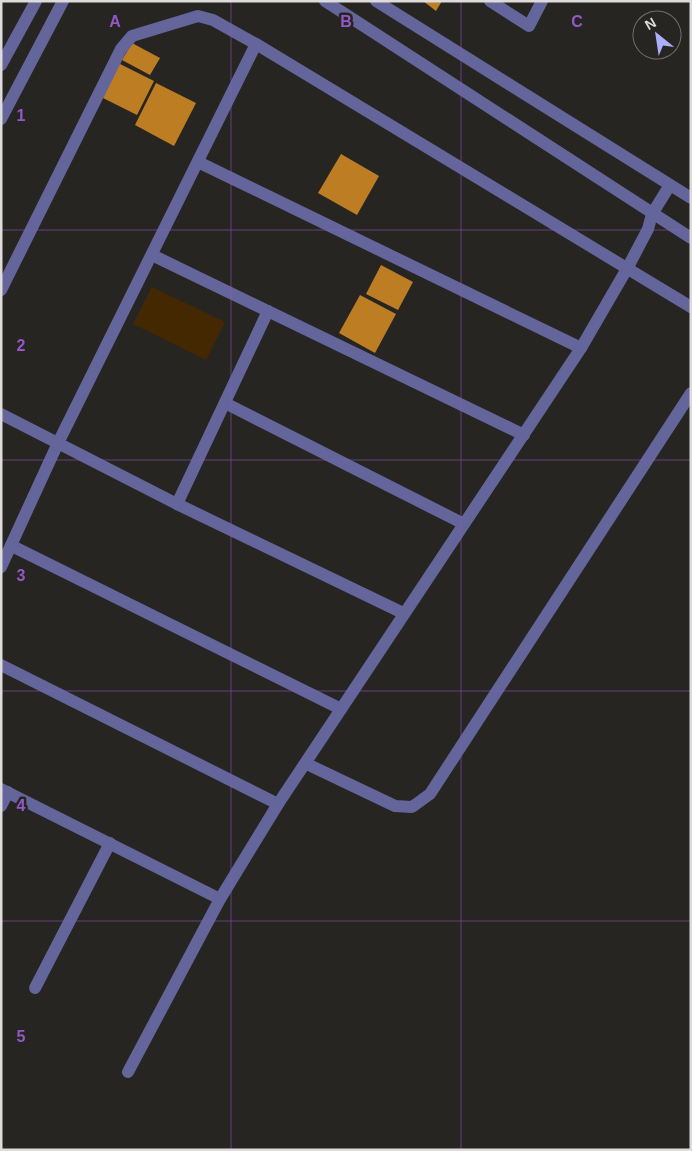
<svg xmlns="http://www.w3.org/2000/svg" width="692" height="1151" font-family="Arial,sans-serif">
<style>
.pitch{fill:#442801}
.building{fill:#bd7d23}
.lines{fill:none;stroke-linecap:round;stroke-linejoin:round}
.minor{stroke:#63659b;stroke-width:12}
.grid{fill:none;stroke:#9458c6;stroke-width:1;stroke-opacity:0.55}
.grid-label{font-size:16px;text-anchor:middle;font-weight:bold;fill:#9458c6;stroke:#272522;stroke-width:5;stroke-linejoin:round;paint-order:stroke}
</style>
<rect width="100%" height="100%" fill="#272522"/>
<path class="pitch" d="M152 287 225 322 206 360 133 324Z"/>
<g class="building">
<path d="M423 1H442L436 11Z"/>
<path d="M132 43 160 58 150 75 122 60Z"/>
<path d="M118 63 154 81 137 115 101 97Z"/>
<path d="M156 83 196 103 174 146 135 125Z"/>
<path d="M341 154 379 176 357 215 318 193Z"/>
<path d="M381 265 413 282 398 310 366 294Z"/>
<path d="M360 295 396 314 375 353 339 333Z"/>
</g>
<g class="lines">
<g class="minor">
<path d="M325 1 691 238"/>
<path d="M376 1 691 198"/>
<path d="M490 1 529 26 542 1"/>
<path d="M1 65 36 1"/>
<path d="M1 119 63 1"/>
<path d="M198 162 581 348"/>
<path d="M152 255 524 435"/>
<path d="M1 290 121 49 132 36 198 16 213 20 256 44 691 307"/>
<path d="M225 403 464 524"/>
<path d="M1 414 177 504 403 613"/>
<path d="M177 504 268 311"/>
<path d="M12 546 341 709"/>
<path d="M1 567 58 443 256 44"/>
<path d="M1 665 278 804"/>
<path d="M307 764 395 806 412 807 430 794 691 393"/>
<path d="M1 789 220 899"/>
<path d="M1 806 8 792"/>
<path d="M35 988 110 843"/>
<path d="M128 1072 220 899 278 804 581 348 628 267 648 229 652 214 670 185"/>
</g>
</g>
<path class="grid" d="M231 1V1150M461 1V1150M1 230H691M1 460H691M1 691H691M1 921H691"/>
<g class="grid-label">
<text x="115" y="27">A</text>
<text x="346" y="27">B</text>
<text x="577" y="27">C</text>
<text x="21" y="121">1</text>
<text x="21" y="351">2</text>
<text x="21" y="581">3</text>
<text x="21" y="811">4</text>
<text x="21" y="1042">5</text>
</g>
<rect width="692" height="1151" fill="none" stroke="#dddcda" stroke-width="5"/>
<g transform="translate(657 35) rotate(330)"><circle r="24" fill="#272522" stroke="#706e6c"/>
<path d="M0-4L9 19L0 12L-9 19Z" fill="#abaffb"/>
<text y="-8" font-size="14" font-weight="bold" text-anchor="middle" fill="#dddcda">N</text>
</g>
</svg>
